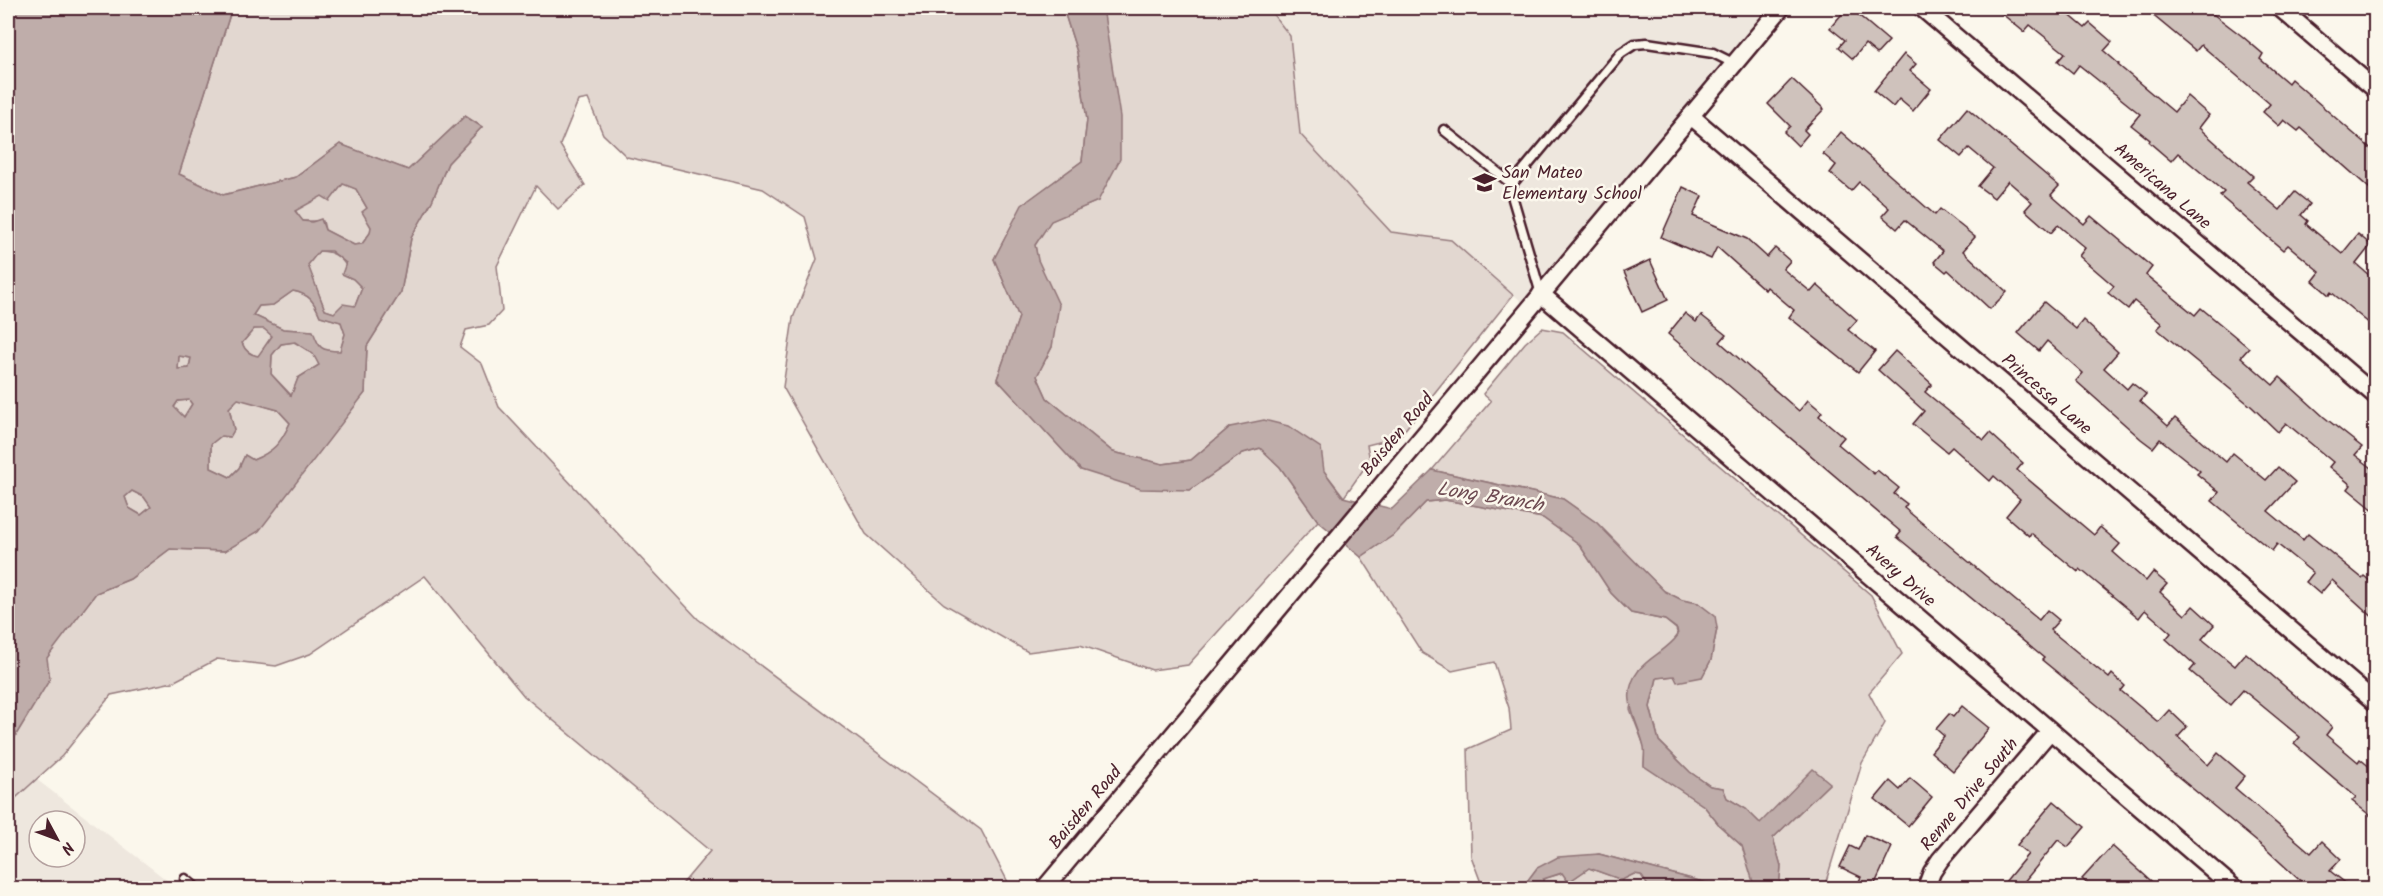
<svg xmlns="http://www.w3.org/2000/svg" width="2383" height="896" font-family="Kalam,sans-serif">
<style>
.built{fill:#eee7de;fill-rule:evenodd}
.green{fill:#e2d7d0;stroke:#967b7e;stroke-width:1.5}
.water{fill:#bfadaa;stroke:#907477;stroke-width:1.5;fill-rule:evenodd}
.building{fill:#cfc2bc;stroke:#4a1f2b;stroke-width:1.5}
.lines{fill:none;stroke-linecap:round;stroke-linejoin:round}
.service-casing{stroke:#4a1f2b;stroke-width:13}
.minor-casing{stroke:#4a1f2b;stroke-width:21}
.service{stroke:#fbf7ec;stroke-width:8}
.minor{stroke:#fbf7ec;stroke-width:16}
.labels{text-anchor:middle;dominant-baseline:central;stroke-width:5;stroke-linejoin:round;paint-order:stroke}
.poi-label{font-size:18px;fill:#4a1f2b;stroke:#fbf7ec;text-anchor:start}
.street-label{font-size:18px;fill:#4a1f2b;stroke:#fbf7ec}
.water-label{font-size:20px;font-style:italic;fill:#6d4a51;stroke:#fbf7ec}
</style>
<rect width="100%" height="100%" fill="#fbf7ec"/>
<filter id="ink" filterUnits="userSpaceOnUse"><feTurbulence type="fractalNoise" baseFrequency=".0167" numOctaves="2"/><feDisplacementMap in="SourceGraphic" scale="12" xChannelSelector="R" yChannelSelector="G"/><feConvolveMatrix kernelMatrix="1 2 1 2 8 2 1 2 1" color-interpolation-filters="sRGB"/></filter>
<g filter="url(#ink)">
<g class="built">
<path d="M1268 8H1769L1522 302 1451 240 1391 233 1300 134 1290 36Z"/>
<path d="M36 779 177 888H8V805ZM39 821H75V857H39Z"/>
</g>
<g class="green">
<path d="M232 8H1063L1077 52 1087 120 1082 161 1023 205 994 259 1019 317 997 379 1081 470 1190 490 1243 453 1261 448 1280 467 1318 521 1188 665 1152 670 1080 645 1028 652 944 604 866 534 783 387 793 318 817 259 805 217 763 189 627 157 603 134 588 99 578 101 560 145 585 185 558 209 536 186 497 266 502 311 489 325 466 330 460 347 482 364 499 407 698 619 981 830 1011 888H679L710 851 524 696 425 576 310 654 276 666 217 659 173 682 111 695 62 756 8 805V748L49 679 46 658 96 593 130 579 170 549 225 551 365 393 367 346 401 292 411 238 432 201 448 163 482 127 465 116 408 170 340 144 296 177 223 195 179 174Z"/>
<path d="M1103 8H1268L1290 36 1300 134 1391 232 1451 240 1513 295 1399 437 1367 445 1370 460 1344 497 1324 471 1230 427 1191 460 1163 464 1113 452 1047 398 1037 376 1052 347 1035 245 1050 221 1098 201 1107 41Z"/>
<path d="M343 183 356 189 367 208 371 227 370 233 362 244 354 245 325 230 323 221H302L295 210Z"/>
<path d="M319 251C346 251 346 272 362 288L355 306 334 313 325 310 307 264Z"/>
<path d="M293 291C309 294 314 301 320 316L341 322 345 334 340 352C320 351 320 349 312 331L283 329 253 315 259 306 273 305Z"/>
<path d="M264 328 272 336 259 356C250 355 245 351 242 343L254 329Z"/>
<path d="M1542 328 1563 332 1871 595 1902 654 1869 693 1885 723 1862 763 1824 888H1779L1781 866 1773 838 1830 783 1760 823 1746 809 1727 798 1723 788 1710 786 1690 772 1659 741 1650 707 1657 678 1674 676 1702 677 1711 660 1717 628 1698 603 1682 600 1664 591 1597 523 1563 499 1432 470 1491 401 1483 394 1525 343Z"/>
<path d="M294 342 314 354 319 365 298 378 292 396 271 374 272 355 281 344Z"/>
<path d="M179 356 191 358 189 368 178 369Z"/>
<path d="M238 398 278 410 290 423C281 443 274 452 253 460L245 455 239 468 230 477 211 468V444L221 436 230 437 234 430 229 408Z"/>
<path d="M189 400 192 404 184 417 174 408 178 401Z"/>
<path d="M132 491 144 497 151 507 141 515 129 508 125 497Z"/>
<path d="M1445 500 1543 518 1579 544 1611 593 1631 613 1665 620 1676 629 1678 635 1673 644 1639 670 1630 709 1645 748 1644 765 1704 806 1720 826 1742 846 1754 882 1748 888H1732L1730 884 1714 885 1599 854 1537 868 1522 888H1483L1471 856 1468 749 1511 730 1509 708 1494 662 1452 671 1422 653 1361 557 1395 534 1426 502Z"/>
<path d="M1589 868 1622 880 1634 874 1642 875 1648 886 1653 888H1542L1543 879 1563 873 1570 881Z"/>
</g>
<g class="water">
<path d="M8 8H232L179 174 223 195 296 177 340 144 408 170 465 116 482 127 448 163 432 201 411 238 401 292 367 346 365 393 259 531 225 551 170 549 130 579 96 593 47 658 50 679 8 748ZM343 184 356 189 367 208 362 212 371 227 370 233 362 244 354 245 325 230 321 219 312 222 303 221 295 211 322 196 330 201ZM319 251H331L346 263 342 274 353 279 362 288 355 306 343 304 334 313 325 310 308 265ZM293 291C309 294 314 301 320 316L341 322 345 334 340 351C320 351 319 348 313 331L283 329 253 315 259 306 273 305ZM254 329H264L272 336 258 356C250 355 245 351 242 343ZM295 342 313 354 319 365 298 378 291 396 271 374 272 355 281 344ZM179 356 191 358 189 368 178 369ZM238 399 278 410 290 423C281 443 273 452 253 460L245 455 239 468 230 477 211 468V444L221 436 230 437 234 430 229 408ZM189 400 192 404 184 417 174 407 178 401ZM132 491 144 497 151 507 141 515 129 508 125 497Z"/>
<path d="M1063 8H1103L1120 117V159L1098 201 1051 221 1035 245 1038 260 1059 305 1052 347 1037 376 1047 398 1113 452 1163 464 1191 460 1230 427 1264 420 1288 426 1321 448 1324 471 1343 497 1392 509 1432 470 1563 499 1597 523 1664 591 1682 600 1698 603 1715 616 1717 628 1711 660 1702 677 1677 682 1674 676 1657 678 1650 707 1659 741 1690 772 1710 786 1723 788 1727 798 1746 809 1760 823 1813 769 1830 783 1773 838 1781 866 1779 888H1748L1753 882 1742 846 1720 826 1704 806 1644 766C1644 760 1645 752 1644 747 1638 720 1618 697 1639 670 1650 656 1668 650 1678 635L1677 629 1665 620 1631 613 1611 593 1579 544 1543 518 1445 500 1426 502 1395 534 1361 557 1318 521 1280 467 1260 448 1243 453 1190 490 1141 489 1081 470 997 379 1019 317 994 259 1022 205 1082 161 1087 120 1077 52Z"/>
<path d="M1599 854 1714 885 1730 884 1732 888H1653L1648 886 1641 875 1634 874 1622 880 1589 868 1570 881 1567 880 1562 873 1543 879 1542 888H1522L1537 868 1558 857Z"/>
</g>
<g class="building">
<path d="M1847 8H1850L1889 41 1877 54 1865 44 1853 59 1839 47 1845 40 1830 28Z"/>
<path d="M1995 8H2061L2085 28 2090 23 2112 42 2104 51 2119 64 2118 65 2174 112 2187 96 2209 115 2199 128 2253 176 2247 182 2280 210 2295 192 2310 204 2301 215 2308 221 2306 224 2342 254 2358 234 2371 245 2356 264 2376 281V329L2331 292 2329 295 2313 281 2320 272 2288 245 2283 250 2220 196 2224 192 2178 153 2171 161 2149 142 2150 140 2131 125 2140 114 2079 65 2073 73 2058 61 2065 53 2030 25 2024 32Z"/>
<path d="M2144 8H2205L2242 36 2263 54 2260 59 2288 83 2291 79 2376 153V194L2301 128 2298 131 2284 120 2279 126 2263 112 2270 104 2201 45 2196 51Z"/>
<path d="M1904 54 1916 64 1910 71 1931 89 1913 111 1899 99 1893 107 1874 91Z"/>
<path d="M1792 79 1824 109 1804 130 1808 134 1798 146 1784 132 1790 126 1768 104Z"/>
<path d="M1967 108 2059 186 2051 195 2084 224 2091 216 2152 267 2146 275 2195 315 2201 308 2249 348 2241 357 2273 385 2280 377 2324 417 2362 447 2355 455 2376 471V512L2348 489 2351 485 2329 467 2333 462 2286 423 2278 432 2252 407 2157 329 2162 324 2134 301 2128 309 2108 293 2114 286 2079 256 2085 248 2058 225 2051 233 2025 210 2032 202 2008 181 1994 198 1978 186 1993 168 1969 148 1961 157 1940 140Z"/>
<path d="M1841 132 1935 215 1940 209 1975 237 1963 251 2007 292 1990 309 1948 270 1946 272 1934 262 1943 251 1905 220 1897 229 1882 216 1889 208 1859 182 1851 191 1830 173 1836 165 1823 154Z"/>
<path d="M1683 187 1702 196 1693 216 1747 239 1767 257 1775 248 1790 261 1783 269 1811 292 1817 285 1857 320 1848 330 1875 351 1858 372 1789 317 1794 310 1767 287 1765 290 1717 247 1711 259 1661 237Z"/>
<path d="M1650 260 1668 300 1642 312 1624 272Z"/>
<path d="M2044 302 2076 329 2083 320 2118 352 2104 368 2127 389 2132 383 2146 394 2140 401 2168 426 2175 418 2226 462 2233 453 2266 480 2278 467 2295 482 2268 511 2303 540 2308 534 2362 578 2364 576 2376 586V620L2332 580 2320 594 2306 582 2313 573 2277 544 2272 551 2212 501 2219 492 2197 474 2200 471 2160 439 2153 448 2141 439 2076 381 2083 373 2047 341 2039 351 2018 333Z"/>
<path d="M1685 313 1696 322 1701 315 1726 335 1720 342 1799 411 1808 400 1822 412 1819 416 1844 437 1838 444 1874 474 1877 470 1899 488 1894 494 1907 504 1904 508 2039 620 2047 610 2059 620 2050 630 2109 678 2112 674 2125 686 2121 691 2158 722 2169 710 2187 727 2178 737 2208 765 2218 753 2245 776 2235 788 2311 853 2322 841 2341 859 2330 871 2352 888H2308L2268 851 2170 770 2124 727 2042 660 2044 658 1897 537 1901 532 1668 334Z"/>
<path d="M1895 351 1932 384 1925 392 1984 440 1990 433 2023 463 2017 470 2094 535 2100 527 2120 544 2113 552 2146 581 2153 572 2167 584 2160 592 2185 615 2193 606 2214 625 2202 639 2235 666 2246 653 2332 727 2326 735 2358 762 2360 759 2376 772V820L2352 801 2356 797 2294 744 2300 737 2243 690 2230 705 2190 671 2195 665 2166 639 2171 633 2145 610 2139 618 2080 569 2078 572 2031 533 2029 536 2006 516 2020 499 1994 476 1990 481 1952 447 1947 452 1913 424 1924 411 1878 370Z"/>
<path d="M1962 706 1989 728 1953 771 1931 752 1944 736 1936 729 1949 714 1953 717Z"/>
<path d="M1910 778 1932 797 1908 826 1875 799 1890 781 1900 790Z"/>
<path d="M2054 801 2085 827 2068 847 2058 840 2019 888H2000L2028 854 2017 845Z"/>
<path d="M1865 835 1892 847 1873 888H1856L1861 877 1840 867 1850 846 1858 850Z"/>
<path d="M2112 846 2159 888H2092L2082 879Z"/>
</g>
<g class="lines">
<defs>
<g id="service">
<path d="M1444 130 1512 184"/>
<path d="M1541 294 1513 199 1512 184 1621 53 1635 44 1647 43 1713 53 1735 64"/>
<path d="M185 879 196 888"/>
</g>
<g id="minor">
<path d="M1922 8 2376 396"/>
<path d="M2280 8 2376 90"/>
<path d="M1691 116 2376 703"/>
<path d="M1541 294 2234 888"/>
<path d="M1045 888 1781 8"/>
<path d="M1926 888 1932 872 1940 860 2050 731"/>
</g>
</defs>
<use href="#service" class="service-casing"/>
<use href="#minor" class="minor-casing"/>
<use href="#service" class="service"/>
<use href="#minor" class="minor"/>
</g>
</g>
<defs>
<symbol id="school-bare" viewBox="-9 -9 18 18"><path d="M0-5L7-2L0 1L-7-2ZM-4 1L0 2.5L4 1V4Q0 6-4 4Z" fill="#4a1f2b" stroke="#fbf7ec" stroke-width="2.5" paint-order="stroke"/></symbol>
</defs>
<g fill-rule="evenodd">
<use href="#school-bare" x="1468" y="166" width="33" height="33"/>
</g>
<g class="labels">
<g class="poi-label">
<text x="1502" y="173">San Mateo<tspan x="1502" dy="21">Elementary School</tspan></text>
</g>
<g class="street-label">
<text transform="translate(2162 187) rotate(41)">Americana Lane</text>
<text transform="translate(2046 395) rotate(41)">Princessa Lane</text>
<text transform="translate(1398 435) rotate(-50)">Baisden Road</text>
<text transform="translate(1900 576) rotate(41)">Avery Drive</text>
<text transform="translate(1970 795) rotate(-50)">Renne Drive South</text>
<text transform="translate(1086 808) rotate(-50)">Baisden Road</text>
</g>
<g class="water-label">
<text transform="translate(1490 498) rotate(9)">Long Branch</text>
</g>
</g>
<rect width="2383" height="896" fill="none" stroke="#fbf7ec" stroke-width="30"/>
<rect x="15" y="15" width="2353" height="866" fill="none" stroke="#4a1f2b" stroke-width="2" filter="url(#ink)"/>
<g transform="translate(57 839) rotate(131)"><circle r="28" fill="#fbf7ec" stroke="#b4a19f" stroke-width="1.5"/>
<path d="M0-4.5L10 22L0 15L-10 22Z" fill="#4a1f2b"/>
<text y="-9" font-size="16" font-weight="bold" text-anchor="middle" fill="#4a1f2b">N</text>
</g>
</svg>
